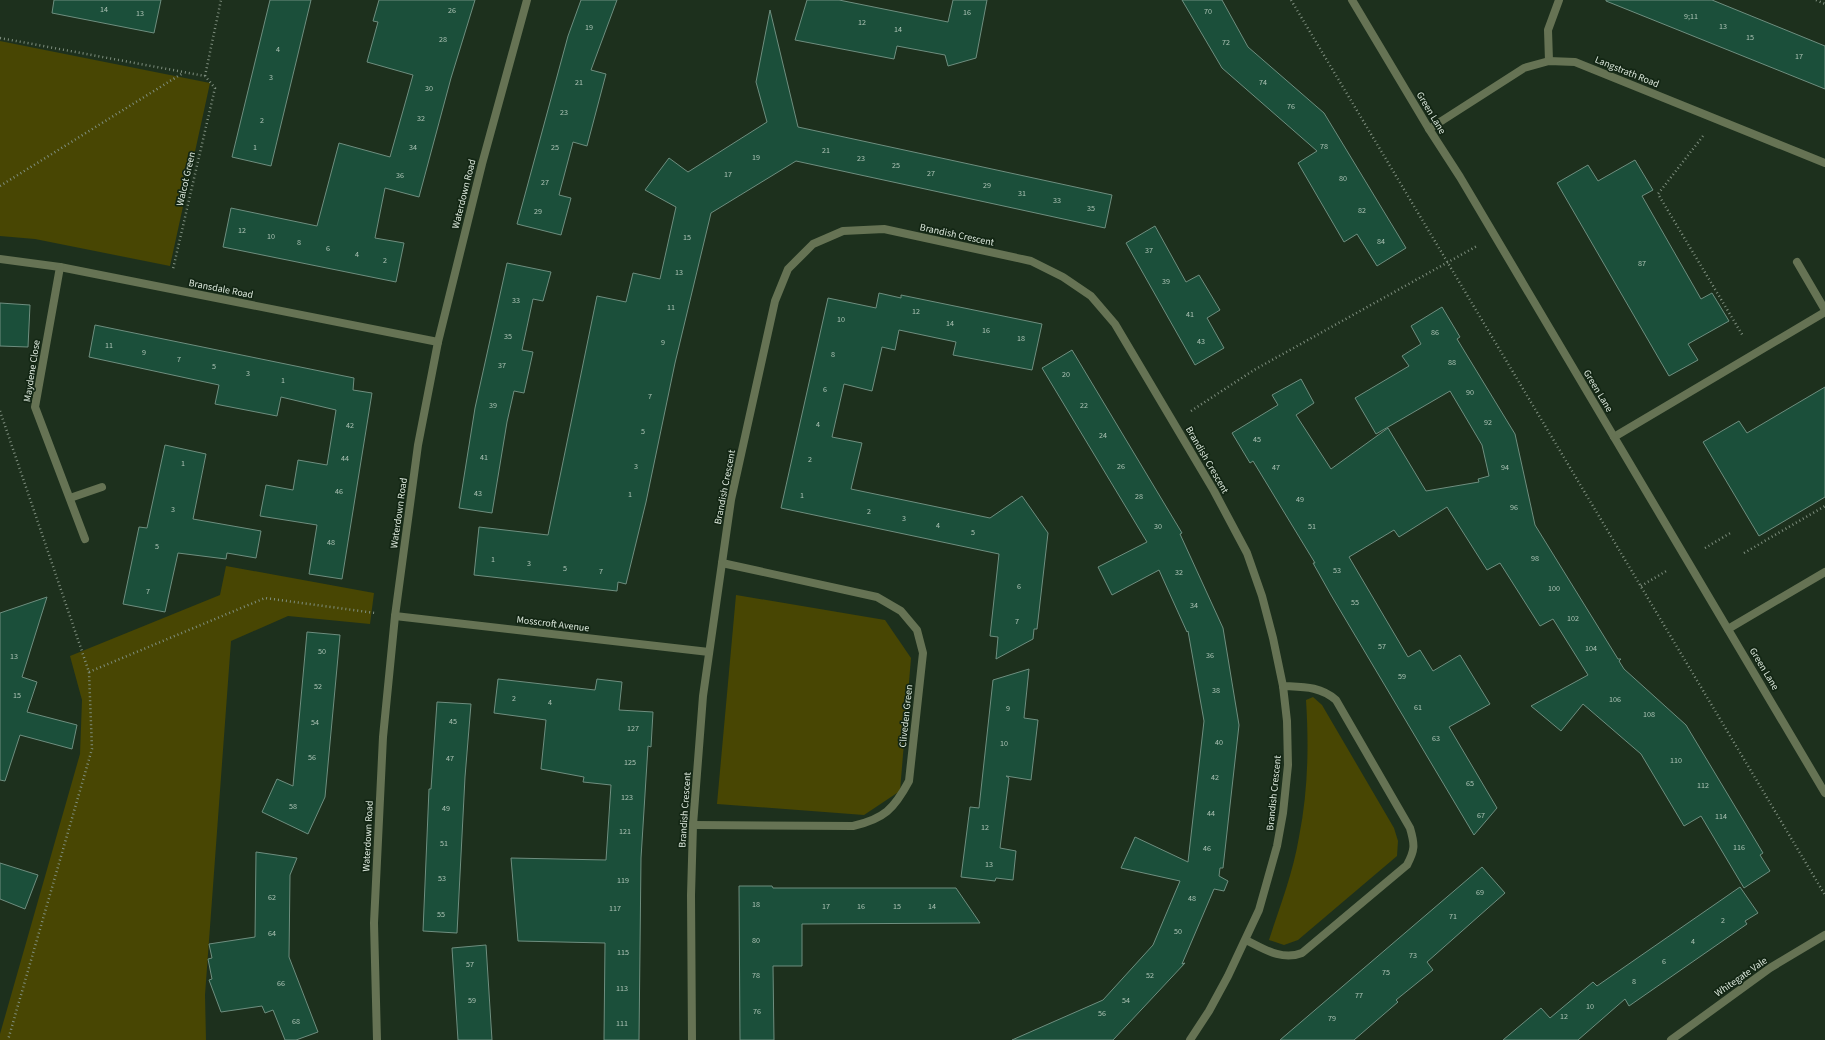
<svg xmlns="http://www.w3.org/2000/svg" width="1825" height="1040" font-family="'Source Sans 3',sans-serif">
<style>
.green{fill:#484603}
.building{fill:#1b4f3a;stroke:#6e8e7f}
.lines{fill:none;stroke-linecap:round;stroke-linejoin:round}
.path{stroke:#7f8f7f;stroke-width:2.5;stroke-dasharray:1 3;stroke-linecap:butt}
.service{stroke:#667354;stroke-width:8}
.minor{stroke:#667354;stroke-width:8}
.tertiary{stroke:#667354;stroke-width:8}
.labels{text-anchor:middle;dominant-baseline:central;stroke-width:3.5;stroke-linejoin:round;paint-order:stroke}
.number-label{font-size:8px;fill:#acc2b4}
.street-label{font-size:10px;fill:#dce8dc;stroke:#132614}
</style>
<rect width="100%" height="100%" fill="#1d301d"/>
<g class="green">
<path d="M0 41 210 83 170 266 35 239 0 236Z"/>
<path d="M226 566 374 593 370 624 288 616 231 641 205 995 206 1040H0V1034L80 754 82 700 70 656 220 595Z"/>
<path d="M736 595 885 620 911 658 900 791 864 815 717 804Z"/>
<path d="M1313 697 1322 705 1394 828 1398 841 1397 856 1298 940 1284 945 1269 940C1280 906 1293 873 1299 837 1308 792 1309 747 1306 700Z"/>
</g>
<g class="building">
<path d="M54 0H161L154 33 52 13Z"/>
<path d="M270 0H311L271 166 232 157Z"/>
<path d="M379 0H475L451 78 419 197 385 188 375 238 404 243 396 282 223 247 231 208 317 226 339 143 390 157 413 75 367 62 378 22 373 21Z"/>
<path d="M581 0H617L591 70 606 74 587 146 573 142 559 195 571 198 561 235 517 224 568 36Z"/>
<path d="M807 0H839L948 22 953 0H987L976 58 948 66 945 55 897 46 894 59 795 40Z"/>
<path d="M1182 0H1222L1248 47 1324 113 1406 248 1377 266 1357 234 1344 242 1298 163 1317 151 1222 68Z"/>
<path d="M1606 0H1712L1771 24 1825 46V89L1606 1Z"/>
<path d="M770 10 798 127 1112 195 1105 228 796 161 711 213 675 363 646 502 626 584 618 582 617 591 474 575 479 527 548 535 597 296 626 302 633 273 660 279 676 207 645 190 669 158 688 172 767 122 756 82Z"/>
<path d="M1635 160 1653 190 1642 196 1701 299 1712 293 1729 321 1688 344 1698 360 1669 376 1557 183 1588 165 1598 181Z"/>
<path d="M1155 226 1186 282 1199 275 1220 310 1207 318 1224 348 1195 365 1126 243Z"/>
<path d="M507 263 551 272 543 301 533 299 522 350 533 352 524 393 514 391 507 422 492 513 459 508 475 408Z"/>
<path d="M879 293 901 298V295L1042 324 1032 370 953 355 956 342 899 330 895 350 882 347 872 391 844 384 832 437 862 443 851 489 990 518 1022 496 1048 533 1037 629H1034L1033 639 996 659 998 637 990 636 999 554 781 508 828 298 876 308Z"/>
<path d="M0 303 30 305 28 347 0 346Z"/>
<path d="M1442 307 1460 337 1457 339 1515 434 1535 525 1618 659H1621L1619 661 1624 669 1686 725 1763 853 1760 855 1770 871 1744 888 1701 816 1684 826 1641 754 1583 704 1561 731 1531 706 1588 675 1553 619 1540 626 1500 563 1487 570 1447 507 1399 537 1394 530 1349 557 1408 657 1420 650 1433 671 1460 655 1490 704 1449 727 1497 808 1474 835 1331 595 1313 563H1315L1253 461 1250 463 1232 433 1278 405 1272 395 1301 379 1314 403 1296 415 1331 469 1388 428 1426 491 1479 482 1478 479 1489 476 1482 445 1450 391 1376 434 1355 398 1409 366 1402 356 1421 344 1411 326Z"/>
<path d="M95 325 354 378 353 390 372 393 342 579 309 574 317 525 260 516 266 485 293 490 298 460 327 465 336 410 281 397 277 416 215 404 219 385 89 357Z"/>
<path d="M1072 350 1182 533 1180 534 1223 628 1239 725 1223 868H1220L1219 876 1228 881 1224 891 1214 889 1182 964 1185 963 1113 1040H1012L1103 1000 1153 945 1180 881 1121 868 1135 837 1188 862 1204 721 1188 631 1187 632 1159 570 1112 595 1098 567 1147 542 1042 368Z"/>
<path d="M1825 387V497L1759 536 1703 442 1739 421 1747 433Z"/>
<path d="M165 445 206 454 193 519 261 531 256 558 227 553 226 559 178 553 165 612 123 604 139 527 147 528Z"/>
<path d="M47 597 22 677 37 682 27 712 77 725 72 749 20 735 5 781 0 780V613Z"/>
<path d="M307 632 340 635 325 797 308 834 262 812 277 779 293 786Z"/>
<path d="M1029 669 1024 718 1038 720 1031 780 1006 776 1009 778 1000 848 1016 851 1013 880 996 878 995 881 961 877 970 807 979 808 993 680Z"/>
<path d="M498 679 595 690 597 679 622 682 619 710 653 712 651 747 648 746 641 858 639 1040H604L605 943 518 941 511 858 606 860 611 785 583 782 584 777 541 769 546 720 494 713Z"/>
<path d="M437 702 471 704 465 777 457 933 423 931 429 789H431Z"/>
<path d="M256 852 297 858 290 875 289 957 318 1032 296 1040H285L273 1010 265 1013 262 1006 221 1012 209 980 212 979 208 959 212 958 209 944 255 937Z"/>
<path d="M0 863 38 875 25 909 0 899Z"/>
<path d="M1482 867 1505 893 1427 962 1433 970 1396 1000 1398 1002 1354 1040H1280Z"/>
<path d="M739 886H772L773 888H956L980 923 802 924V966H773L774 1040H740Z"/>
<path d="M1740 887 1758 913 1745 921 1747 924 1629 1006 1625 999 1578 1040H1503L1541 1008 1550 1018 1593 982 1597 986Z"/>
<path d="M486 945 492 1040H458L452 948Z"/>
</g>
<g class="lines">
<g class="path">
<path d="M1291 0 1825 895"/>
<path d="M1816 0 1825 4"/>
<path d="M0 38 205 76 215 88 173 269"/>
<path d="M205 76 221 0"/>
<path d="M1703 136 1658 194 1743 336"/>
<path d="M0 186 183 73"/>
<path d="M0 411 89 672 92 749 8 1040"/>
<path d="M1191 411 1254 370 1477 246"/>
<path d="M1705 548 1732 532"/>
<path d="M1744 553 1825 506"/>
<path d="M1641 586 1668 570"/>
<path d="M89 672 265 598 375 613"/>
</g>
<g class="service">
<path d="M1797 262 1825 310"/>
<path d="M1614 437 1825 312"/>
<path d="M1728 629 1825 572"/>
<path d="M1246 940C1264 949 1282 961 1302 953L1407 865C1415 850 1415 845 1410 828L1336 700C1320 686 1303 687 1283 686"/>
</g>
<g class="minor">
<path d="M1549 61 1548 30 1559 0"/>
<path d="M1429 129 1524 68 1549 61 1575 62 1825 163"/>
<path d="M0 259 60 267 438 342"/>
<path d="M60 267 35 407 85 539"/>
<path d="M70 498 102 487"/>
<path d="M395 616 709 652"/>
<path d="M693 825 853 826C884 819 894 809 909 781L923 653 917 630 901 611 877 597 722 563"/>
<path d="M377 1040 374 923 383 737 395 616 418 445 438 342 482 164 527 0"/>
<path d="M692 1040 691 895 693 825 703 696 731 500 775 301 788 269 813 244 843 231 884 229 1031 261 1063 277 1091 296 1115 324 1214 491 1247 553 1262 596 1273 638 1283 686 1287 721 1288 765 1283 813 1277 846 1259 910 1228 976 1209 1011 1190 1040"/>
<path d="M1671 1040 1770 968 1825 935"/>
</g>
<path class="tertiary" d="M1352 0 1429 129 1460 177 1825 793"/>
</g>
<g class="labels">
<g class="number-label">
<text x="104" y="9">14</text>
<text x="452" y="10">26</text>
<text x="1208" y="11">70</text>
<text x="967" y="12">16</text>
<text x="140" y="13">13</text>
<text x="1691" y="16">9;11</text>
<text x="862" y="22">12</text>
<text x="1723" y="26">13</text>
<text x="589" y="27">19</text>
<text x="898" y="29">14</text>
<text x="1750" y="37">15</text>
<text x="443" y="39">28</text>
<text x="1226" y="42">72</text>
<text x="278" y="49">4</text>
<text x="1799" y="56">17</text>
<text x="271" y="77">3</text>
<text x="579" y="82">21</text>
<text x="1263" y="82">74</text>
<text x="429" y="88">30</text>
<text x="1291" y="106">76</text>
<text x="564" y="112">23</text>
<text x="421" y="118">32</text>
<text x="262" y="120">2</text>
<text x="1324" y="146">78</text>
<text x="255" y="147">1</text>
<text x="413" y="147">34</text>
<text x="555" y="147">25</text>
<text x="826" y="150">21</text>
<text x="756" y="157">19</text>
<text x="861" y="158">23</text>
<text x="896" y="165">25</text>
<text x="931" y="173">27</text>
<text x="728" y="174">17</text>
<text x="400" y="175">36</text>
<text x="1343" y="178">80</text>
<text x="545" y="182">27</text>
<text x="987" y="185">29</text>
<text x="1022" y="193">31</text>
<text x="1057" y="200">33</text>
<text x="1091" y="208">35</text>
<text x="1362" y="210">82</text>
<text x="538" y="211">29</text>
<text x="242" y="230">12</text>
<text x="271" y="236">10</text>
<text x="687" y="237">15</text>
<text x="1381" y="241">84</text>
<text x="299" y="242">8</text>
<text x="328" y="248">6</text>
<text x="1149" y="250">37</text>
<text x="357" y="254">4</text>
<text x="385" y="260">2</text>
<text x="1642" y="263">87</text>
<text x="679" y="272">13</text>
<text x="1166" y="281">39</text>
<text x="516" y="300">33</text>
<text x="671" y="307">11</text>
<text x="916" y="311">12</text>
<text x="1190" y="314">41</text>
<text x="841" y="319">10</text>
<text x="950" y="323">14</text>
<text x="986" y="330">16</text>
<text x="1435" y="332">86</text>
<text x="508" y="336">35</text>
<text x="1021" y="338">18</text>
<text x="1201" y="341">43</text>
<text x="663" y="342">9</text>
<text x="109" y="345">11</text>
<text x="144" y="352">9</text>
<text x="833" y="354">8</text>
<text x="179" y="359">7</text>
<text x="1452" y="362">88</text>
<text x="502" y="365">37</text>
<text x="214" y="366">5</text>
<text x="248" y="373">3</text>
<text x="1066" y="374">20</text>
<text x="283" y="380">1</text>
<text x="825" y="389">6</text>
<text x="1470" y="392">90</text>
<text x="650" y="396">7</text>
<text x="493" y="405">39</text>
<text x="1084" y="405">22</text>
<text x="1488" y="422">92</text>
<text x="818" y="424">4</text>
<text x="350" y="425">42</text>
<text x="643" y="431">5</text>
<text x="1103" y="435">24</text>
<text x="1257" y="439">45</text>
<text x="484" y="457">41</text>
<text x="345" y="458">44</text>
<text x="810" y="459">2</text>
<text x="183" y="463">1</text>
<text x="636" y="466">3</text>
<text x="1121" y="466">26</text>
<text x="1276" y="467">47</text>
<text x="1505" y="467">94</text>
<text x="339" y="491">46</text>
<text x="478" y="493">43</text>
<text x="630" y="494">1</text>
<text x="802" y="495">1</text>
<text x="1139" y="496">28</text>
<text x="1300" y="499">49</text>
<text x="1514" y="507">96</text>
<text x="173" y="509">3</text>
<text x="869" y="511">2</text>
<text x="904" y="518">3</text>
<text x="938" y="525">4</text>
<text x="1158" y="526">30</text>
<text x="1312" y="526">51</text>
<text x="973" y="532">5</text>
<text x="331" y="542">48</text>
<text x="157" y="546">5</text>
<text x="1535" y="558">98</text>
<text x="493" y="559">1</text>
<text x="529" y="563">3</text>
<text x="565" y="568">5</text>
<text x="1337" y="570">53</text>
<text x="601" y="571">7</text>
<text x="1179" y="572">32</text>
<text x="1019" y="586">6</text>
<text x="1554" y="588">100</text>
<text x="148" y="591">7</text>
<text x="1355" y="602">55</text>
<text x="1194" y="605">34</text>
<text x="1573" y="618">102</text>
<text x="1017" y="621">7</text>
<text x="1382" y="646">57</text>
<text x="1591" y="648">104</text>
<text x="322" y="651">50</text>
<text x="1210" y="655">36</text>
<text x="14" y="656">13</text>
<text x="1402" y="676">59</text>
<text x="318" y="686">52</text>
<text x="1216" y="690">38</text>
<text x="17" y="695">15</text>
<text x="514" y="698">2</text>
<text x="1615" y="699">106</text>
<text x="550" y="702">4</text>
<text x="1418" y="707">61</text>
<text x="1008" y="708">9</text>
<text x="1649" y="714">108</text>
<text x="453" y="721">45</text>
<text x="315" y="722">54</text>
<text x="633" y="728">127</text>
<text x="1436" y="738">63</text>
<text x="1219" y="742">40</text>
<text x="1004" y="743">10</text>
<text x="312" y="757">56</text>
<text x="450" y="758">47</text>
<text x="1676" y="760">110</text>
<text x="630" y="762">125</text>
<text x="1215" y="777">42</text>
<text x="1470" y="783">65</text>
<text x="1703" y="785">112</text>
<text x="627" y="797">123</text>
<text x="293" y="806">58</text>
<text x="446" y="808">49</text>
<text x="1211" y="813">44</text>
<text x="1481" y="815">67</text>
<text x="1721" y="816">114</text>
<text x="985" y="827">12</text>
<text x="625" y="831">121</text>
<text x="444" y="843">51</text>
<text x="1739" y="847">116</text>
<text x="1207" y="848">46</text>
<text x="989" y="864">13</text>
<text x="442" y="878">53</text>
<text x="623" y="880">119</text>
<text x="1480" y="892">69</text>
<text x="272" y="897">62</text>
<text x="1192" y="898">48</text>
<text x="756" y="904">18</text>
<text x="826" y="906">17</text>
<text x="861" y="906">16</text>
<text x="897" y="906">15</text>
<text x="932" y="906">14</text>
<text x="615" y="908">117</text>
<text x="441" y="914">55</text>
<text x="1453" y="916">71</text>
<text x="1723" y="920">2</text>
<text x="1178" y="931">50</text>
<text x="272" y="933">64</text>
<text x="756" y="940">80</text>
<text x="1693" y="941">4</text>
<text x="623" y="952">115</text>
<text x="1413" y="955">73</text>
<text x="1664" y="961">6</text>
<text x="470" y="964">57</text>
<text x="1386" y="972">75</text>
<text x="756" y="975">78</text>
<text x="1150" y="975">52</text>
<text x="1634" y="981">8</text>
<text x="281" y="983">66</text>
<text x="622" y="988">113</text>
<text x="1359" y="995">77</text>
<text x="472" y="1000">59</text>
<text x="1126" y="1000">54</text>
<text x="1590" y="1006">10</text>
<text x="757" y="1011">76</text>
<text x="1102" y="1013">56</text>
<text x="1564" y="1016">12</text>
<text x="1332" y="1018">79</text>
<text x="296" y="1021">68</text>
<text x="622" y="1023">111</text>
</g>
<g class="street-label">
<text transform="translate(1627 72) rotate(22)">Langstrath Road</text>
<text transform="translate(1431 113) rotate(59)">Green Lane</text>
<text transform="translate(186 179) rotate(-77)">Walcot Green</text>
<text transform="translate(464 194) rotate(-76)">Waterdown Road</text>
<text transform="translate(957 235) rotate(12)">Brandish Crescent</text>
<text transform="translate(221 289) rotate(11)">Bransdale Road</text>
<text transform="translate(32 371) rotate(-81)">Maydene Close</text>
<text transform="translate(1598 391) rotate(59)">Green Lane</text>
<text transform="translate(1207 460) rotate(60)">Brandish Crescent</text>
<text transform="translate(725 487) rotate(-79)">Brandish Crescent</text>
<text transform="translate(399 513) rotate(-82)">Waterdown Road</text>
<text transform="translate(553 624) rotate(7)">Mosscroft Avenue</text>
<text transform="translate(1764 669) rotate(59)">Green Lane</text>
<text transform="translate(906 716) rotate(-84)">Cliveden Green</text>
<text transform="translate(1274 793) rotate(-84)">Brandish Crescent</text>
<text transform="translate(685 810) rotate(-86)">Brandish Crescent</text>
<text transform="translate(368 836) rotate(-87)">Waterdown Road</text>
<text transform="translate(1741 977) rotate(-35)">Whitegate Vale</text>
</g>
</g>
</svg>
